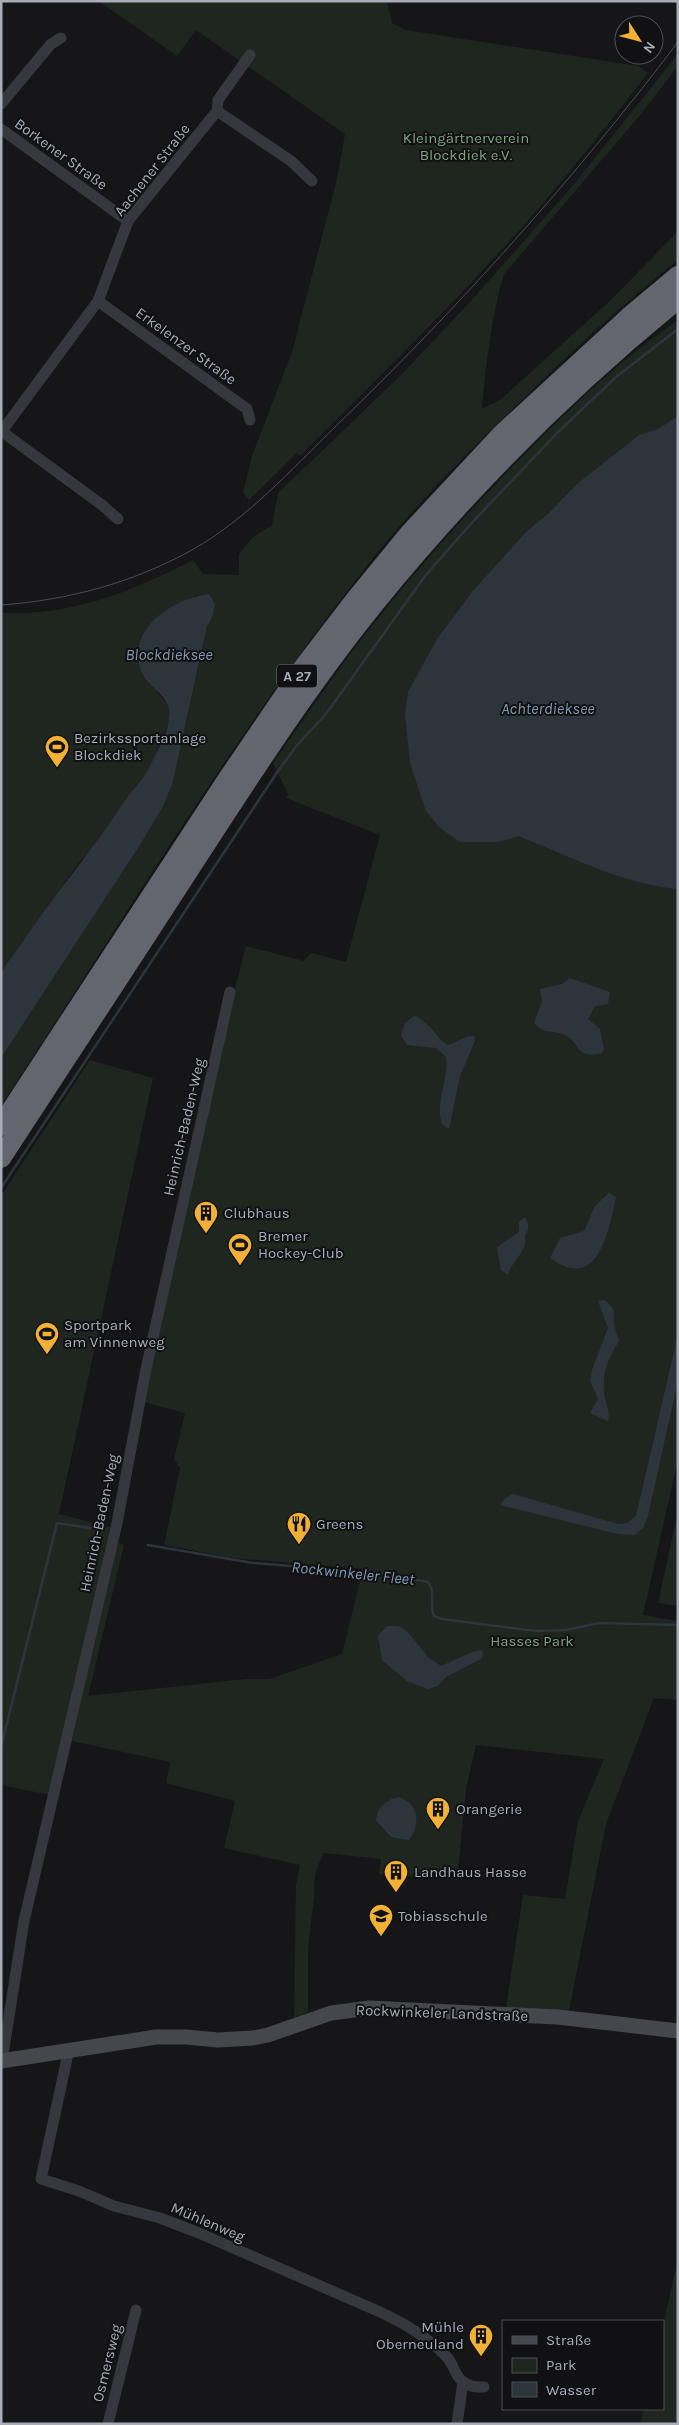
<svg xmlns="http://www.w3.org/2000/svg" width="679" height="2425" font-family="Karla,sans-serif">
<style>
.green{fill:#1e261f}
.water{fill:#2c353c}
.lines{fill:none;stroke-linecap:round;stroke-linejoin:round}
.stream{stroke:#2c353c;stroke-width:2.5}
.street{stroke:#37383d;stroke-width:11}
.secondary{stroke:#45474d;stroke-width:15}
.highway{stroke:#63666e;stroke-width:20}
.tram{stroke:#4a4c52;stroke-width:1}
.labels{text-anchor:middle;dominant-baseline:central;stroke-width:4;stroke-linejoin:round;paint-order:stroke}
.shield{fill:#111113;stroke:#7b7e86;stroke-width:1}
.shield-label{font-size:14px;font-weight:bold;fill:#a8adb8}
.park-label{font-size:15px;fill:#7fa381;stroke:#111113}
.street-label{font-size:15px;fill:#a8adb8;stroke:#111113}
.poi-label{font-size:15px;fill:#a8adb8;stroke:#111113;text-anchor:start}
.water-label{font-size:16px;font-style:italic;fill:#7f9bb3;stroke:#111113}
</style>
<rect width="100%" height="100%" fill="#161618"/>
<g class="green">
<path d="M99 1H387L392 23 406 30 638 66 648 73C608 125 567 176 524 225 453 305 376 380 300 456L297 453 249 500 243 493 252 456 292 352 337 179 345 134 196 30 177 56Z"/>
<path d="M678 54V66L641 114 504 274C491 318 486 364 482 409L500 400 612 299 678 231V260C622 304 570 353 519 403 465 455 412 508 366 567 232 737 120 925 1 1106V1058L140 845 173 783 201 653 207 627 213 615 198 595 176 605 157 693 166 701 169 707V721L151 766 98 842 78 864 1 975V613C17 613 32 613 48 611 98 605 149 583 193 560L203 574 239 575V554L253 537 272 525 278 493 401 375 470 302 570 189Z"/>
<path d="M678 320V1459L643 1615 678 1621V1700L654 1698 606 1824 569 2011 506 2008 523 1895 565 1899 578 1821 604 1759 476 1745 466 1789 457 1880 379 1874 381 1859 324 1853 316 1870 314 1884V1897L308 1949V2012L294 2018 296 1885 300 1865 224 1848 235 1801 166 1783 170 1762 72 1741 115 1542 124 1545 88 1696 245 1679H269L342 1654 363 1569 233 1558 164 1545 180 1468 174 1459 185 1413 143 1402 222 1037 246 946 304 961 311 953 346 962 380 835 286 798 288 794 273 763C298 728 322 692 348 657 402 585 463 516 527 452 574 404 622 358 678 320Z"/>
<path d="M90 1060 153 1078 59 1514 110 1527 50 1795 1 1785V1196Z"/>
<path d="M678 1511V1606L658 1603Z"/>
<path d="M678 2259V2424H640L644 2409H663V2325Z"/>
</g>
<g class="water">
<path d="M678 416V889C625 885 567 855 518 836L499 842H460L440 828 426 811 410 763 405 715 408 692 437 639 472 592 526 532 549 513 577 484 639 435 658 429Z"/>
<path d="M209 594 215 604 213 615 207 627 201 653 173 782 163 806 140 845 1 1058C1 1038 1 1018 1 998 1 991 0 981 1 975 4 965 20 947 26 937 58 890 95 847 126 799 135 787 146 776 152 762 160 746 171 728 169 709 167 695 148 686 142 673 123 631 173 598 209 594Z"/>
<path d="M570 978 610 992 608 1004 595 1006 588 1019 600 1029 604 1049 602 1053C574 1060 582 1042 563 1034 548 1029 547 1036 534 1023L542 1002 540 989 562 984Z"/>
<path d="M414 1016C429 1021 435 1036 447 1045 458 1043 463 1035 474 1036L475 1041 460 1076 449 1129 442 1124C435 1101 449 1080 446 1057L436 1048 407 1045 401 1035 405 1023Z"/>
<path d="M609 1193 616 1197C608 1233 598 1293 550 1258L560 1238 584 1231 595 1206Z"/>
<path d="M525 1217C529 1224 530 1229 525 1235 528 1252 512 1260 508 1275L501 1270 497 1247 519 1232V1222Z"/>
<path d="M605 1300C617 1311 613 1311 614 1325 615 1330 617 1336 619 1341 607 1361 603 1370 604 1393 605 1403 611 1412 608 1421L590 1413 598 1399 590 1381 592 1370 608 1328 598 1301Z"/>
<path d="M678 1334V1381L648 1516 643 1528 635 1535 618 1534 500 1505 504 1499 513 1494 618 1524 627 1523 636 1516Z"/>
<path d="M387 1626H398L407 1631 428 1657 441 1666 472 1652 482 1650 483 1656 481 1659 446 1677 438 1686 428 1689 407 1681 382 1660 378 1636Z"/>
<path d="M398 1797C419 1803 421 1824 409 1840L391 1837 376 1820C378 1807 385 1800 398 1797Z"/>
</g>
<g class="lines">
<g class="stream">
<path d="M1 1188 278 771 298 744 326 714 425 576 468 527 557 433 616 377 678 329"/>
<path d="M148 1545 253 1563 379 1573 428 1582C436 1592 429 1605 434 1616L442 1619 536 1631 566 1630 599 1623 678 1625"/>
<path d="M1 1747 57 1523 103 1530"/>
</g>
<g class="street">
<path d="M1 104 51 44 61 38"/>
<path d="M217 111 291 161 312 181"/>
<path d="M1 129 128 221"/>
<path d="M98 301 247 409 250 420"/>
<path d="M1 431 102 505 118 519"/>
<path d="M2 431 98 301 128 221 217 111 218 100 250 55"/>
<path d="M69 2049 41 2179 79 2191 114 2206 160 2218 199 2233 380 2312C404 2323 426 2336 445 2355 453 2362 454 2374 462 2381 469 2387 476 2387 484 2387"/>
<path d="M2 2061 24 1921 117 1523 146 1369 230 992"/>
<path d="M108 2424 136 2310"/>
<path d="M457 2424 463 2382"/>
</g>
<path class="secondary" d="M1 2061 156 2037H186L218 2040 253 2038 268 2035 331 2013 369 2008 558 2017 678 2031"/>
<g class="highway">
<path d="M1 1126 227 780 303 668 355 600 409 534 502 434 629 317 678 276"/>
<path d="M1 1158C65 1060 130 961 194 862 251 774 308 686 374 604 465 492 566 390 678 299"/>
</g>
<path class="tram" d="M1 605C69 600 132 583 192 550 247 519 292 469 336 426 460 306 574 179 678 42"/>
</g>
<defs>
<symbol id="stadium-pin" viewBox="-11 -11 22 30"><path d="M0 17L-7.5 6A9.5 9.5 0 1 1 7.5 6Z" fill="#f2b134" stroke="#111113"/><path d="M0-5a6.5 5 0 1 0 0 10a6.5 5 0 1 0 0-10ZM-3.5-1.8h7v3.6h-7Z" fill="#111"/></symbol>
<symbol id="building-pin" viewBox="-11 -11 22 30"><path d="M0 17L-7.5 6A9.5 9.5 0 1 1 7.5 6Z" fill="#f2b134" stroke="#111113"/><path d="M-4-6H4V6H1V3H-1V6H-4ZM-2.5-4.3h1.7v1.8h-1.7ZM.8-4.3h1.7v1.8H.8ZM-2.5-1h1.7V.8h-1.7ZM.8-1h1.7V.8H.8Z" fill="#111"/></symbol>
<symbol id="restaurant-pin" viewBox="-11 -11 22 30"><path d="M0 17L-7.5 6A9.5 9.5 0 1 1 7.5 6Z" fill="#f2b134" stroke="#111113"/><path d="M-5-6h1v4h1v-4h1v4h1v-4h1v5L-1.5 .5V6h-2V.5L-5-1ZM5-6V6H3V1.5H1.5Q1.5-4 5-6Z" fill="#111"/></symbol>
<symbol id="school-pin" viewBox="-11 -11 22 30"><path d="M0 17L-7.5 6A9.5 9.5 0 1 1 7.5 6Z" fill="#f2b134" stroke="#111113"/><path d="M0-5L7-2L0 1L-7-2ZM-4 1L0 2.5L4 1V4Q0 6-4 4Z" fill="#111"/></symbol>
</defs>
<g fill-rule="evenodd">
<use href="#stadium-pin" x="43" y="733" width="28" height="38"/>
<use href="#building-pin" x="192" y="1199" width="28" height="38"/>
<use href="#stadium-pin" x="226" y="1231" width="28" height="38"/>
<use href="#stadium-pin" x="33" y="1320" width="28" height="38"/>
<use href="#restaurant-pin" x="285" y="1510" width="28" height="38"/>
<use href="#building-pin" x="424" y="1795" width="28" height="38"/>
<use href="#building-pin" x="382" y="1858" width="28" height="38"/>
<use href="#school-pin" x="367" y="1902" width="28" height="38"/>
<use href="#building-pin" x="467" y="2322" width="28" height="38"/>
</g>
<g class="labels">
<rect class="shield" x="277" y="664.5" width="40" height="23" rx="4"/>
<g class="shield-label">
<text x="297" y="676">A 27</text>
</g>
<g class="park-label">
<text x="466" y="138">Kleingärtnerverein<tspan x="466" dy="17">Blockdiek e.V.</tspan></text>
<text x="532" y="1641">Hasses Park</text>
</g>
<g class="street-label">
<text transform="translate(61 154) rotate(36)">Borkener Straße</text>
<text transform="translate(152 170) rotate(-52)">Aachener Straße</text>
<text transform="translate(186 346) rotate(36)">Erkelenzer Straße</text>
<text transform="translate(184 1127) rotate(-77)">Heinrich-Baden-Weg</text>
<text transform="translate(99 1523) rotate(-78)">Heinrich-Baden-Weg</text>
<text transform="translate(442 2013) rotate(2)">Rockwinkeler Landstraße</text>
<text transform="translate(208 2222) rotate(23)">Mühlenweg</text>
<text transform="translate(107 2363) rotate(-76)">Osmersweg</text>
</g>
<g class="poi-label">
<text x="74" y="738">Bezirkssportanlage<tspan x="74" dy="17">Blockdiek</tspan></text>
<text x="224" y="1213">Clubhaus</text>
<text x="258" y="1236">Bremer<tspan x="258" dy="17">Hockey-Club</tspan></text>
<text x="64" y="1325">Sportpark<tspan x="64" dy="17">am Vinnenweg</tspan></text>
<text x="316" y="1524">Greens</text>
<text x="456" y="1809">Orangerie</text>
<text x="414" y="1872">Landhaus Hasse</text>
<text x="398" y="1916">Tobiasschule</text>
<text x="464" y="2327" text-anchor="end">Mühle<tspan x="464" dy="17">Oberneuland</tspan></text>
</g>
<g class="water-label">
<text x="169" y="654">Blockdieksee</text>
<text x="548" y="708">Achterdieksee</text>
<text transform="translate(353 1573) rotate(6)">Rockwinkeler Fleet</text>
</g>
</g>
<rect width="679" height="2425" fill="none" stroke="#a8adb8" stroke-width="5"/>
<rect x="502" y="2320" width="162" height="90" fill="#111113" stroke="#4d4f55"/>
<rect x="512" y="2336" width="25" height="8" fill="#45474d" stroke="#4d4f55"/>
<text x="546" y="2345" font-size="15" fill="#a8adb8">Straße</text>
<rect x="512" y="2358" width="25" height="15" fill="#1e261f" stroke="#4d4f55"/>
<text x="546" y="2370" font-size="15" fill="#a8adb8">Park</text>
<rect x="512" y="2382" width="25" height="15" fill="#2c353c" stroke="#4d4f55"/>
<text x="546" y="2395" font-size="15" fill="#a8adb8">Wasser</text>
<g transform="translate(639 40) rotate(126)"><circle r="24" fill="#111113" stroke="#4d4f55"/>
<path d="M0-4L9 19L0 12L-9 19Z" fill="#f2b134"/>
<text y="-8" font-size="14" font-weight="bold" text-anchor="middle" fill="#a8adb8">N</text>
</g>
</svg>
